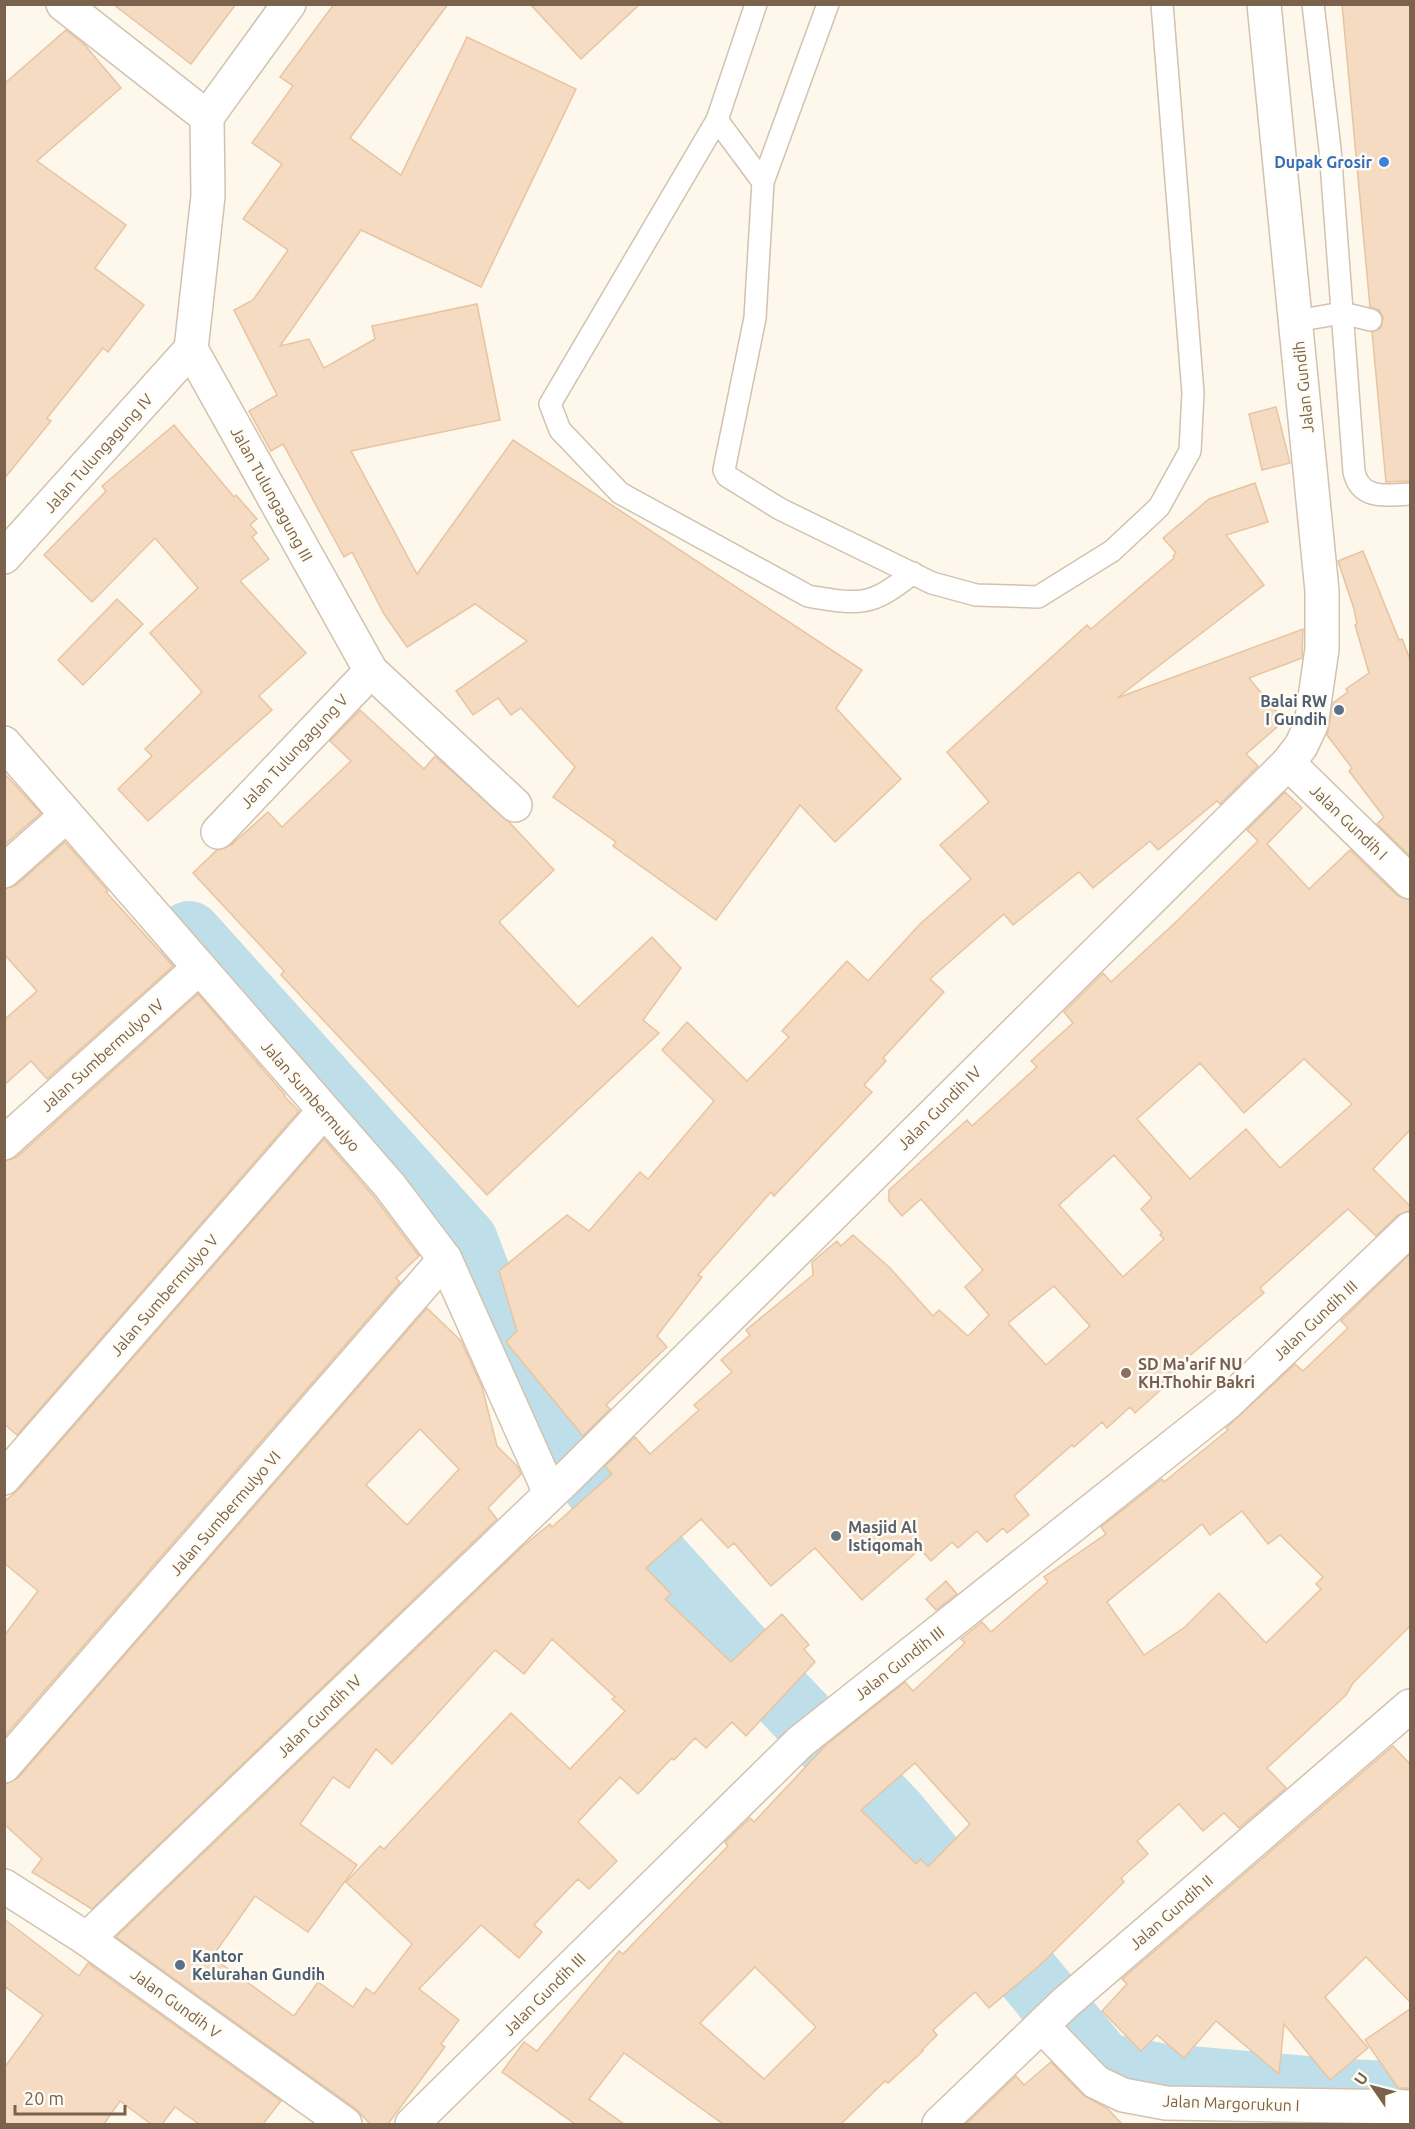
<svg xmlns="http://www.w3.org/2000/svg" width="1415" height="2129" font-family="Ubuntu,sans-serif">
<style>
.lines{fill:none;stroke-linecap:round;stroke-linejoin:round}
.river{stroke:#bedee9;stroke-width:66}
.building{fill:#f4dbc2;stroke:#e8c4a1;stroke-width:1.5;fill-rule:evenodd}
.service-casing{stroke:#d2c2af;stroke-width:24}
.minor-casing{stroke:#d2c2af;stroke-width:36}
.service{stroke:#fff;stroke-width:21}
.minor{stroke:#fff;stroke-width:33}
.shop-dot{fill:#3f7fe0;stroke:#fffcf3;stroke-width:2}
.service-dot{fill:#5c6f8a;stroke:#fffcf3;stroke-width:2}
.education-dot{fill:#8d6e63;stroke:#fffcf3;stroke-width:2}
.worship-dot{fill:#6b7280;stroke:#fffcf3;stroke-width:2}
.labels{text-anchor:middle;dominant-baseline:central;stroke-width:5;stroke-linejoin:round;paint-order:stroke}
.shop-label{font-size:16px;font-weight:bold;fill:#366cbe;stroke:#fffcf3;text-anchor:end}
.street-label{font-size:16px;fill:#7b624c;stroke:#fffcf3}
.service-label{font-size:16px;font-weight:bold;fill:#4e5e75;stroke:#fffcf3;text-anchor:end}
.education-label{font-size:16px;font-weight:bold;fill:#785e54;stroke:#fffcf3;text-anchor:start}
.worship-label{font-size:16px;font-weight:bold;fill:#5b616d;stroke:#fffcf3;text-anchor:start}
</style>
<rect width="100%" height="100%" fill="#fdf8eb"/>
<g class="lines">
<path class="river" d="M189 934 465 1241 516 1375 611 1507 764 1677 895 1815 1104 2066 1165 2077 1342 2092 1395 2094"/>
</g>
<g class="building">
<path d="M113 4H236L191 64Z"/>
<path d="M334 4H448L350 138 401 175 467 37 576 89 481 287 361 230 280 346 309 339 324 368 375 339 372 326 477 304 500 420 351 451 417 574 513 440 862 670 836 708 901 779 835 842 800 805 716 920 613 846 616 842 553 797 575 767 521 708 511 715 498 698 473 715 456 691 527 641 475 604 407 647 384 614 352 552 344 557 283 444 271 451 249 411 277 395 234 310 253 300 288 250 243 219 282 164 252 143 293 86 280 77Z"/>
<path d="M530 4H640L581 59Z"/>
<path d="M1342 4H1410V481L1386 482 1372 332 1381 328 1383 317 1379 310 1370 307Z"/>
<path d="M66 30 83 43 121 88 37 161 126 225 95 268 144 305 108 352 103 348 47 418 51 421 4 479V84Z"/>
<path d="M1276 407 1290 463 1262 470 1249 414Z"/>
<path d="M174 425 234 497 236 495 257 519 250 525 257 533 252 537 269 559 240 581 306 653 259 696 272 710 148 821 118 789 152 756 145 749 202 692 150 633 198 588 155 538 92 602 44 555 106 491 102 486Z"/>
<path d="M1255 483 1268 522 1226 535 1264 585 1117 698 1303 629 1302 658 1249 678 1284 721 1246 754 1258 766 1220 804 1217 801 1158 850 1150 841 1093 888 1079 872 1013 925 1004 914 930 979 944 992 883 1058 886 1061 864 1085 872 1092 774 1196 771 1192 698 1275 702 1277 657 1336 667 1347 606 1405 610 1409 583 1436 506 1342 517 1331 499 1271 567 1215 589 1231 640 1172 648 1179 714 1101 662 1050 687 1022 747 1081 789 1037 782 1031 847 961 868 981 920 924 971 879 940 845 989 802 947 752 1087 625 1091 629 1174 558 1173 556 1176 553 1163 538 1209 499Z"/>
<path d="M1363 551 1399 640 1402 639 1410 659V856L1377 824 1384 817 1349 771 1352 768 1327 735 1333 703 1348 692 1346 689 1369 673 1355 625 1357 624 1354 609 1338 561Z"/>
<path d="M117 599 143 624 83 685 58 660Z"/>
<path d="M360 710 424 769 435 756 510 823 554 870 499 922 578 1007 652 937 681 968 643 1020 659 1033 487 1195 281 975 284 971 193 873 217 850 231 845 268 812 282 827 351 761 330 741Z"/>
<path d="M4 773 41 813 4 845Z"/>
<path d="M1285 792 1302 808 1267 844 1309 889 1350 850 1397 895 1410 900V1130L1373 1169 1410 1206V1211L1398 1215 1376 1236 1348 1209 1260 1288 1264 1293 1187 1358 1189 1360 1162 1383 1165 1386 1135 1413 1130 1407 1107 1428 1102 1422 1074 1447 1072 1445 1014 1496 1029 1515 1007 1533 1003 1528 987 1542 977 1531 958 1548 952 1542 931 1561 920 1549 862 1600 815 1548 771 1586 734 1543 728 1548 701 1519 646 1568 671 1594 665 1599 731 1662 782 1614 809 1645 804 1649 815 1662 746 1736 732 1722 706 1748 695 1738 674 1760 672 1758 638 1794 620 1777 578 1822 617 1861 589 1889 578 1879 534 1925 542 1932 519 1958 481 1925 419 1989 459 2020 441 2044 445 2047 388 2124H370L356 2109 116 1937 522 1547 550 1524 552 1527 612 1474 605 1466 635 1437 650 1454 699 1410 694 1405 732 1372 721 1360 750 1335 746 1330 813 1275 812 1262 837 1241 841 1246 853 1235 890 1268 933 1316 939 1310 968 1336 989 1315 965 1287 983 1270 921 1199 902 1216 889 1201V1190L967 1120 972 1126 1037 1067 1031 1061 1073 1023 1064 1012 1103 973 1111 982 1178 920 1258 841 1247 830ZM1304 1059 1352 1104 1280 1168 1246 1129 1190 1179 1137 1119 1200 1063 1244 1113ZM1114 1155 1152 1198 1141 1209 1162 1233 1160 1235 1164 1239 1123 1277 1059 1205ZM1054 1286 1090 1326 1046 1365 1008 1323ZM552 1639 615 1697 612 1699 625 1711 570 1769 511 1713 384 1849 380 1846 346 1882 412 1944 374 1994 366 1988 353 2007 318 1982 294 2016 212 1957 255 1896 308 1932 357 1865 300 1824 333 1777 349 1788 376 1749 392 1764 495 1650 524 1674Z"/>
<path d="M65 842 108 891 106 892 173 966 47 1079 31 1061 4 1085V1020L37 991 4 954V889L16 885Z"/>
<path d="M198 994 285 1095 284 1096 299 1111 17 1435 4 1424V1161L17 1157Z"/>
<path d="M324 1139 375 1198 419 1256 396 1278 400 1282 4 1737V1636L38 1591 4 1563V1502L18 1490Z"/>
<path d="M1410 1254V1626L1353 1683 1346 1695 1267 1768 1286 1788 1239 1828 1224 1813 1203 1831 1179 1804 1137 1841 1148 1854 1121 1878 1124 1882 1040 1965 989 2008 975 1992 933 2030 937 2035 922 2050 923 2051 888 2083 885 2081 841 2124H723L624 2053 589 2099 624 2124H575L502 2072 524 2042 537 2051 619 1951 623 1954 728 1846 725 1842 750 1818 754 1822 826 1745 905 1682 913 1691 965 1643 961 1639 982 1622 991 1632 1048 1582 1044 1577 1106 1534 1101 1527 1162 1479 1164 1482 1228 1430 1226 1428 1295 1364 1303 1371 1348 1328 1341 1321ZM1242 1511 1268 1544 1280 1535 1323 1577 1316 1584 1321 1589 1266 1643 1219 1593 1185 1627 1144 1655 1107 1602 1202 1524 1210 1535ZM915 1763 970 1824 928 1867 921 1859 916 1864 861 1810ZM755 1967 816 2027 764 2079 700 2023Z"/>
<path d="M427 1308 461 1341 482 1387 497 1446 517 1466 521 1474 488 1508 497 1519 92 1909 32 1872 42 1859 4 1824V1784L18 1778ZM420 1429 459 1469 407 1525 366 1485Z"/>
<path d="M946 1581 957 1594 936 1610 926 1599Z"/>
<path d="M1393 1746 1410 1764V2002L1366 1957 1325 1997 1368 2048 1330 2080 1284 2024 1279 2074 1216 2021 1184 2058 1157 2035 1141 2051 1102 2011 1127 1984 1122 1979Z"/>
<path d="M4 1919 79 1976 88 1963 281 2101 263 2124H199L175 2107 162 2124H151L120 2101 104 2124H4V2068L43 2015 4 1986Z"/>
<path d="M1410 2009V2088H1398L1365 2040Z"/>
<path d="M1051 2062 1083 2095 1108 2109 1122 2124H966L1016 2076 1024 2085Z"/>
</g>
<g class="lines">
<defs>
<g id="service">
<path d="M756 4 717 120 550 404 560 430 620 493 808 596C861 605 870 607 913 573"/>
<path d="M828 4 763 182 755 318 724 470 727 476 780 509 932 583 976 595 1038 597 1112 551 1159 507 1190 451 1193 393 1162 4"/>
<path d="M1313 4 1330 149 1354 472C1361 501 1387 495 1410 494"/>
<path d="M717 120 763 182"/>
<path d="M1296 321 1342 313 1371 320"/>
</g>
<g id="minor">
<path d="M63 4 207 117"/>
<path d="M207 117 208 196 191 349 371 671 515 805"/>
<path d="M207 117 289 4"/>
<path d="M4 557 191 349"/>
<path d="M4 743 390 1186 445 1259 550 1493"/>
<path d="M1288 763 1410 882"/>
<path d="M218 832 371 671"/>
<path d="M4 871 66 816"/>
<path d="M4 1143 199 968"/>
<path d="M4 1478 323 1112"/>
<path d="M4 1766 445 1259"/>
<path d="M4 1886 87 1939 345 2124"/>
<path d="M87 1939 569 1476 1288 763 1301 746 1311 725 1322 649V591L1264 4"/>
<path d="M1042 2026 1096 2082 1123 2095 1166 2103 1410 2107"/>
<path d="M412 2124 800 1742 1226 1404 1410 1229"/>
<path d="M939 2124 1064 2004 1410 1706"/>
</g>
</defs>
<use href="#service" class="service-casing"/>
<use href="#minor" class="minor-casing"/>
<use href="#service" class="service"/>
<use href="#minor" class="minor"/>
</g>
<circle class="shop-dot" cx="1384" cy="162" r="6"/>
<g class="service-dot">
<circle cx="1339" cy="710" r="6"/>
<circle cx="180" cy="1965" r="6"/>
</g>
<circle class="education-dot" cx="1126" cy="1373" r="6"/>
<circle class="worship-dot" cx="836" cy="1536" r="6"/>
<g class="labels">
<g class="shop-label">
<text x="1372" y="162">Dupak Grosir</text>
</g>
<g class="street-label">
<text transform="translate(1303 387) rotate(-96)">Jalan Gundih</text>
<text transform="translate(98 453) rotate(-48)">Jalan Tulungagung IV</text>
<text transform="translate(272 494) rotate(61)">Jalan Tulungagung III</text>
<text transform="translate(294 751) rotate(-47)">Jalan Tulungagung V</text>
<text transform="translate(1349 822) rotate(44)">Jalan Gundih I</text>
<text transform="translate(102 1055) rotate(-42)">Jalan Sumbermulyo IV</text>
<text transform="translate(311 1096) rotate(49)">Jalan Sumbermulyo</text>
<text transform="translate(939 1108) rotate(-45)">Jalan Gundih IV</text>
<text transform="translate(164 1295) rotate(-49)">Jalan Sumbermulyo V</text>
<text transform="translate(1315 1320) rotate(-43)">Jalan Gundih III</text>
<text transform="translate(225 1513) rotate(-49)">Jalan Sumbermulyo VI</text>
<text transform="translate(899 1663) rotate(-38)">Jalan Gundih III</text>
<text transform="translate(319 1716) rotate(-44)">Jalan Gundih IV</text>
<text transform="translate(1171 1912) rotate(-41)">Jalan Gundih II</text>
<text transform="translate(544 1994) rotate(-45)">Jalan Gundih III</text>
<text transform="translate(176 2003) rotate(36)">Jalan Gundih V</text>
<text transform="translate(1231 2103) rotate(2)">Jalan Margorukun I</text>
</g>
<g class="service-label">
<text x="1327" y="701">Balai RW<tspan x="1327" dy="18">I Gundih</tspan></text>
<text x="192" y="1956" text-anchor="start">Kantor<tspan x="192" dy="18">Kelurahan Gundih</tspan></text>
</g>
<g class="education-label">
<text x="1138" y="1364">SD Ma'arif NU<tspan x="1138" dy="18">KH.Thohir Bakri</tspan></text>
</g>
<g class="worship-label">
<text x="848" y="1527">Masjid Al<tspan x="848" dy="18">Istiqomah</tspan></text>
</g>
</g>
<rect width="1415" height="2129" fill="none" stroke="#7b624c" stroke-width="12"/>
<g transform="translate(1373 2087) rotate(305)" stroke="#fffcf3" stroke-width="4.5" paint-order="stroke">
<path d="M0-4.5L10 22L0 15L-10 22Z" fill="#7b624c"/>
<text y="-9" font-size="16" font-weight="bold" text-anchor="middle" fill="#7b624c">U</text>
</g>
<path d="M15 2105v9h110v-9" fill="none" stroke="#7b624c" stroke-width="3"/>
<text x="24" y="2105" font-size="18" fill="#7b624c" stroke="#fffcf3" stroke-width="4.5" paint-order="stroke">20 m</text>
</svg>
